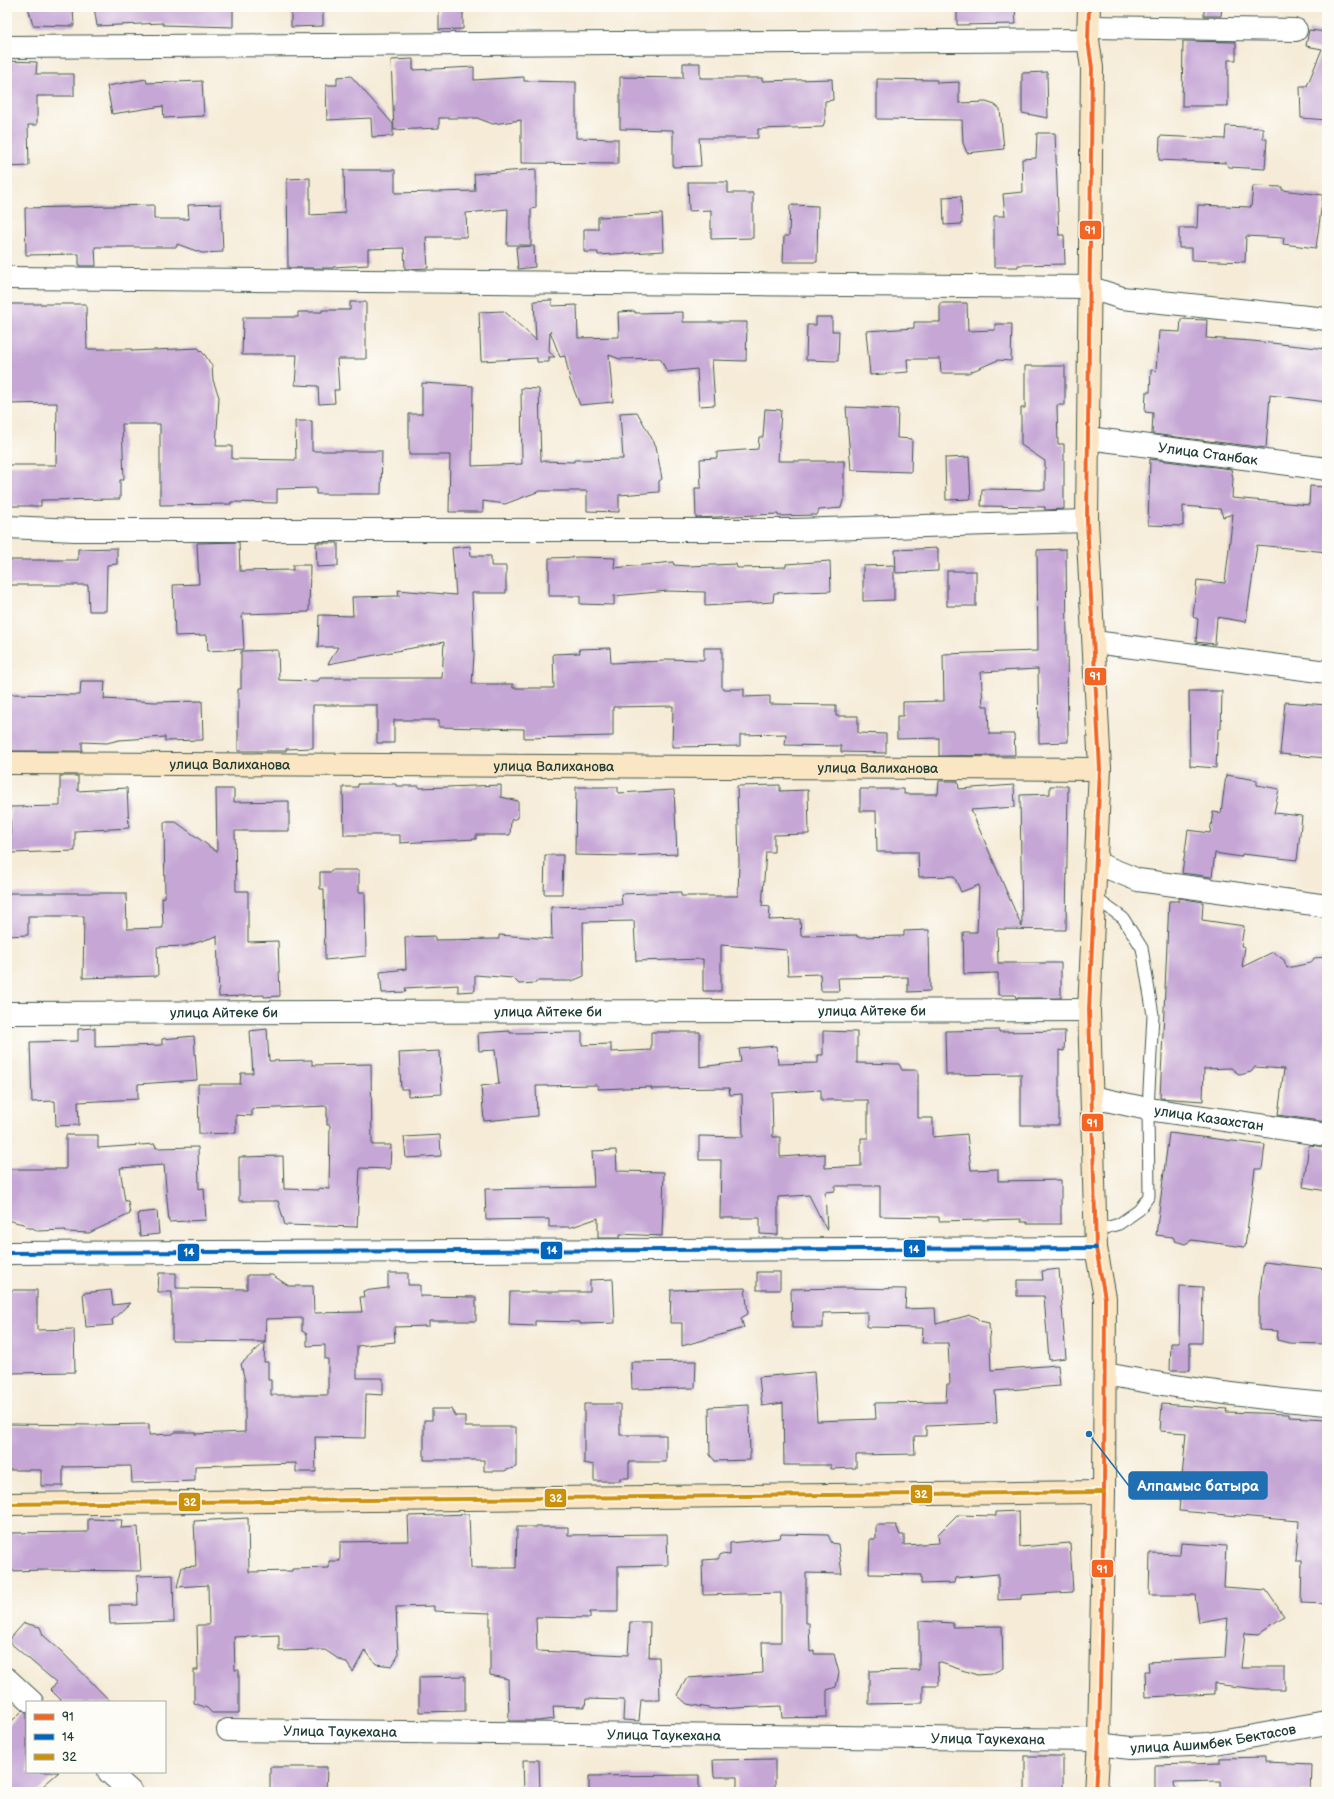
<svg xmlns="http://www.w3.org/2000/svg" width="1334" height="1799" font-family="'Balsamiq Sans',sans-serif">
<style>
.building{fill:#c5a6d5;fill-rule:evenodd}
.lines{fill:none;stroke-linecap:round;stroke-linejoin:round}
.lane-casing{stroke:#3f574c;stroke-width:13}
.street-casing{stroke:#3f574c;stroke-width:24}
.secondary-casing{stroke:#3f574c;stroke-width:24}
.lane{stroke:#fff;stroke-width:11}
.street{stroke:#fff;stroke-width:22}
.secondary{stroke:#fbe6c4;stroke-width:22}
.bus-1-casing{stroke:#fdfcf7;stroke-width:7}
.bus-2-casing{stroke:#fdfcf7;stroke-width:7}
.bus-3-casing{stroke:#fdfcf7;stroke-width:7}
.bus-1{stroke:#f26522;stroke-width:4}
.bus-2{stroke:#0065bd;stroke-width:4}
.bus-3{stroke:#cc910a;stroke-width:4}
.labels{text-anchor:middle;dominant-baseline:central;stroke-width:4;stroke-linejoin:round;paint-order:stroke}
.street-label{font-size:14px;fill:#1f3d34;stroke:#fdfcf7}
.leader{fill:none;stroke:#1f6fb2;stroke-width:1.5}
.callout-dot{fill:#1f6fb2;stroke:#fdfcf7;stroke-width:1.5}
.callout{fill:#1f6fb2;stroke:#1f6fb2;stroke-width:1.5}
.callout-label{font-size:15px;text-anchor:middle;font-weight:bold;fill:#fff}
.line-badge{stroke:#fdfcf7;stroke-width:1.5}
.badge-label{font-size:11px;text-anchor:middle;font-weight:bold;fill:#fff}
</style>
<rect width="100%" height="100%" fill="#fdfcf7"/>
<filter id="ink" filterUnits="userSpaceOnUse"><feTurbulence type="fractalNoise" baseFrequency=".025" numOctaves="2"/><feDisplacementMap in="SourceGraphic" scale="8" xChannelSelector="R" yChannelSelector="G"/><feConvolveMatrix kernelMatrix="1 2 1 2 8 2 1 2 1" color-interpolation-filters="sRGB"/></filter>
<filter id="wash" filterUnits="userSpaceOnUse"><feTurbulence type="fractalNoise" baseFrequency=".012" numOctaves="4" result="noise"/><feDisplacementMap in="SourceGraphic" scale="16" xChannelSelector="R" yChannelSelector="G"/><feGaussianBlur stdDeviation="0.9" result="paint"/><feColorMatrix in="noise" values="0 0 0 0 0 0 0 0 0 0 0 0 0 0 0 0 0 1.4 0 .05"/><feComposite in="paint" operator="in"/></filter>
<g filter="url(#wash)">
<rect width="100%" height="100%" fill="#f5ebd7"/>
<g id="blocks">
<g class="building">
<path d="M28 7H73L74 26 33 25Z"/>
<path d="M94 7H233V27L163 25V23L97 26Z"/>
<path d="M291 7H323V26L291 27Z"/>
<path d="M439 7H463V29L439 30Z"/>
<path d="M957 7H1015L1016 24 957 25Z"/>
<path d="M1204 7H1222L1221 16H1204Z"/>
<path d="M1309 30 1327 32V120L1301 118 1300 86H1307L1322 49 1306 46Z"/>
<path d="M1183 41 1236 42V60H1228V106H1182Z"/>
<path d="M413 59V70L474 67V80L524 77V81L576 82V138L618 139V164L521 163V120L493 124 477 118H439V128L394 130 391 60Z"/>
<path d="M7 61 37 62 36 74H74V96H37V125H28L29 166 7 167Z"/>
<path d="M683 63H700V78H762V81L832 79 833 100 825 101V120L823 127 758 129V138H699L701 166 673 167V130L620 129V77L683 78Z"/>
<path d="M1047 72 1048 118 1022 113V73Z"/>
<path d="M351 76 393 124V136L372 137 371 118 327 120 326 85H337V77Z"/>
<path d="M146 79 147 83 202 81 204 116 164 118 163 106 112 114 107 86Z"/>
<path d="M877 79 937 80V83L959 82V103L986 102 995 105 1000 109 1004 149 967 153 963 143 962 120 877 119Z"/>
<path d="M1226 126 1263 128V139H1267L1265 169 1229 167 1226 163 1159 160 1160 136 1225 139Z"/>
<path d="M1037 133H1055L1059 235H1064L1065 264 1018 265V267H994V216H1005L1003 194 1023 192 1022 159 1036 158Z"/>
<path d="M536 169V208L531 209V245H507L508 209 466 213 467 237H426L428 268 405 269 404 248 368 249V265L333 267V268H288L287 179 310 178V215L345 213 344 170H395V193L475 191 474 174Z"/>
<path d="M688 182H728V193H753V238L711 239V210L689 211Z"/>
<path d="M1253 186 1282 187V190L1323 195 1316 248 1283 244 1284 238 1246 236 1245 262 1192 260V248H1179V228H1197L1198 205 1251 207Z"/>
<path d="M961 196 962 224 944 225 943 197Z"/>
<path d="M221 204 223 252 202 253 177 244V247H95L96 266H79V254L26 255 25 208 154 205V219H189L188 205Z"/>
<path d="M790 205 818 206 817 262H783L784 236H789Z"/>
<path d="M662 214 664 251 598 255V252H584V229H598V217Z"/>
<path d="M534 246 535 267 518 269 516 247Z"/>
<path d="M552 300V306L577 305 578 338 619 337 618 312 635 311V313L683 312V322H747L746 361 712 360 715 405 699 406 697 369 667 372 660 358 620 359 609 355 613 402 580 405 570 380 565 356 560 357 550 331 549 352 555 357H549V362H537V358L481 361 479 312 504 311 536 340 534 301Z"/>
<path d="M350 302H366V359H337L339 390H334L335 403 319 404 318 386 295 385 297 355H242L243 317H298V312H322V310H350Z"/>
<path d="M940 303H967L968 331 995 330V324H1012L1011 361 998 360 968 373H941L940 359H907L908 372 870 375 866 331 914 328V322H940Z"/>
<path d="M7 304H86L87 349H132V351L198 348 205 355 212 366 213 380 219 397 216 446H232V459L296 460 295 421H312V451H382L381 494H316V488L277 489V503L231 502V504L160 505V424H122L124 480H120V499L41 500V506H7V465H56L57 403 7 404Z"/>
<path d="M816 317H832V331H839L838 361 806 360 807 325H816Z"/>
<path d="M1181 319 1207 320 1206 338 1252 341 1327 349V402L1270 395 1266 448 1152 434 1153 413 1145 412 1146 392H1150L1151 370 1156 371 1159 331 1180 332Z"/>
<path d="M1025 366H1065V405H1057L1058 444H1064V509L1045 510V507L981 506 982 489 1045 490V461L1021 445V408H1025Z"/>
<path d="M422 383 473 386 472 466 522 464 521 388 539 389 541 461 574 462V460L623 459 620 413 637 412 656 446 662 479 659 481V492L619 495V512L587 511V491H540L505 504 483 501V512H449L450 455H409V414H422Z"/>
<path d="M846 407 898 409 897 438 912 439 911 472 851 470Z"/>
<path d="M765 409 781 410 778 461H844V497L841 508 819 510 817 515 778 516V514L696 518 695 488H701L700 459 717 458V452L758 449 759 437H763Z"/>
<path d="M969 457 971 499 946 500 945 458Z"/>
<path d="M1150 459 1231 469 1233 478 1232 498 1309 505 1310 486 1327 487V552L1257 545 1246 622 1217 617 1215 644 1196 642 1198 619 1193 617 1197 580 1225 583 1233 514 1223 517 1220 509 1183 506V526L1148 525Z"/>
<path d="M239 542 240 571 293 570V565H310L309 612 242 614 244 649 208 651 207 635 175 636 173 585 199 584 197 543Z"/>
<path d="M316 543H338V566L317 567Z"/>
<path d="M470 546 471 556H491V566H506V593H472L474 655 472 684H513V688H554L553 654 580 653 579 649 610 648 611 663 665 661V659L704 660V648H722V689H744V697L770 696V704L836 705V716H858V733L886 734V753L841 752V746L785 745 786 734 740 735V746L672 747 673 706 613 707V736L524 738V729L439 727V720H394V743H377V705H313V748L286 749V751H238V689H241V651L278 650 279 680 318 681 320 678H442L444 642 328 664 338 647H318L319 615 353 616 352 597 399 596 398 590 456 595 452 548Z"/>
<path d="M117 548V564L107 565 106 611H89L88 585H7V560H78V549Z"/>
<path d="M938 548V571L896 573 895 550Z"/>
<path d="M1066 549 1068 742 1039 743 1038 669 981 672 983 706H988L989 734H1014L1015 755 939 756V738L897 739V716H903V702L944 701 943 654 1038 651 1037 550Z"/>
<path d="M581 557 615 558 614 568 673 562 674 565 688 566 736 564 737 568 786 567V564L830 561 831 591 774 593 773 602 705 606V592L668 591 614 596V605L580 604V596H549V558Z"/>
<path d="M894 565V600L863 601V566Z"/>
<rect x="947" y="571" width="29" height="35"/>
<path d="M81 681H105L104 699 154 702 202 701 203 740 165 741V737L119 740 107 743 82 742V751H7V694L80 695Z"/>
<path d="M1189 691H1222L1221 729H1218L1216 768 1190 766Z"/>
<path d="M1285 702 1327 705V758L1280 754Z"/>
<path d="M1226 775 1257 780V785L1279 789 1274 813 1302 816 1297 860 1242 854 1241 857 1215 853 1212 877 1182 873 1188 830 1210 833 1213 812 1221 813Z"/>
<path d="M60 776H78V791L127 788 129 828 75 831V851L11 853 10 807 60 806Z"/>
<path d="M939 781H958L959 789 1014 785 1015 807 971 810 1022 927 1020 795 1050 794V786H1068L1066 930 997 929 998 963H1061V998H1016L1015 995H998V973L964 974 963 932H977L979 885 961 892 954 876 919 877 918 852H877L876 811H860V789H904V794H938Z"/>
<path d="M358 784H396V786H419V788L501 785V797L518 801V818L511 820 510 835H476V839L400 843V835H344L343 787H358Z"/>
<path d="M780 785V791L808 790 809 834 774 835V852H766L762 906 770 907 769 920 800 919 801 936 857 935V937L904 936V931L929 930 930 991 908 992V977L838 978 839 991H821L820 974 788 975 787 950 721 945V991H703V959L636 961 634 921 583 922 584 976 572 981H536V983L519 984 513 978 475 975V991L458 992V985L405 988 406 992 382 993 380 972 406 969 405 937 435 936V940L499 939V935L552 939 551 907 622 905 621 894 681 892V896H738L739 862 737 786Z"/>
<path d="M576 787H618V793L674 790 677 854 628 856 575 855Z"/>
<path d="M216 789H234V802L289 801V831H235L236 891H248V942L278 941 280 996 264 997V995L219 997 217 936 186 946 157 947 158 976 83 978 84 916H28V935L7 936V893H126L127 929 163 928 162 898 165 897 164 822H176L217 852Z"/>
<path d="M545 855H563L562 894H544Z"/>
<path d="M331 870H359V892H365L366 956 325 960 324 889H320V872H331Z"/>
<path d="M1179 898 1203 902 1202 920 1244 926 1241 946 1245 947 1242 967 1273 952 1284 960 1287 968 1311 963 1314 958 1327 957V1122L1278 1115 1284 1069 1255 1067 1251 1072 1240 1075 1231 1068 1204 1069 1203 1101 1160 1098 1169 901H1179Z"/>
<path d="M95 1028V1047L162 1045V1039L194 1036 197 1080 138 1084V1099L78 1102 79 1125 56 1126 55 1101 32 1102 30 1042 78 1041V1029Z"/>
<path d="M267 1029 269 1061 312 1060V1065L371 1064 372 1145H391L390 1169 360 1168 357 1227 285 1225 278 1201H239V1157L283 1156 284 1189 319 1190V1188L329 1189 330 1125H327V1106L252 1109V1116L236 1115V1133L199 1134 198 1084H240L241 1073H253L250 1031Z"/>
<path d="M999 1030V1032L1065 1031 1064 1051 1059 1050V1125H1021V1074L946 1075 945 1031Z"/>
<path d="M510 1031V1033L582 1032V1045L611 1044V1052L651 1050V1032H700V1067L741 1062 739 1049 776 1046 778 1064 818 1063V1055H823V1031L857 1032V1063L899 1064 902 1070H918V1118H933V1137L967 1134 971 1170 998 1169V1181L1061 1180V1224H1027V1222H1021V1219L939 1221V1217L880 1216V1186H835V1191L825 1192 827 1231 809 1195 778 1197V1235L760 1234V1218H720L721 1160H699V1136L743 1137 742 1094 730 1095 729 1088 651 1089V1087L598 1089V1085L536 1086 537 1116 484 1121 481 1086 499 1084 495 1050 479 1051 478 1033ZM821 1090V1100H868V1138H861V1166L825 1168V1154L780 1157V1137H773L772 1093Z"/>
<path d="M440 1051 442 1094 408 1096V1089H401L399 1053Z"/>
<path d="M1169 1133 1265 1145 1262 1169H1255L1245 1247 1192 1240 1185 1244 1175 1241 1173 1237 1156 1235Z"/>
<path d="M66 1135H98V1148L155 1144 156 1148 198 1147 199 1189 204 1188 206 1220 169 1222 164 1165 120 1168 125 1201H128L130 1214 89 1233 66 1232V1230L37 1231 33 1228H27L23 1224 7 1220V1169H66Z"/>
<path d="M440 1135 441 1156 406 1158 404 1137Z"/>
<path d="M1309 1145 1327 1147V1191L1303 1187Z"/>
<path d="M616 1150 617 1171 664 1172 662 1236 620 1234V1238H598V1218L572 1227H549V1219L486 1220 485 1189 594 1187 592 1151Z"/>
<path d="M157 1211 159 1234 140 1236 138 1213Z"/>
<path d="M1264 1262 1327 1269V1344L1289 1343 1277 1340 1278 1331 1259 1330V1297Z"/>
<path d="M1059 1269 1066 1358 1049 1360 1044 1296H1017V1280H1043L1042 1271Z"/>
<rect x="757" y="1272" width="23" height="18"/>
<path d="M159 1273H176V1288L247 1289V1275H272L289 1286H313L314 1313 362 1312 360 1297H364L363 1291 388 1288V1273H408V1285H420V1296L476 1297V1321H429V1326L394 1327 395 1342 357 1346V1378H383V1395L366 1394 365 1438 315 1437 316 1472H296V1463L195 1466V1481L132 1483 131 1466 63 1467V1486H41V1470H7V1424L93 1425 149 1424V1435L173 1434 175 1432H195V1434L245 1432V1381L241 1364 265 1342 264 1362H268V1380H271V1395H328V1359H325V1345L307 1346V1334L302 1331V1318L266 1319 265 1342 172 1341V1292H158Z"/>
<path d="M613 1279 615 1323 580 1324V1322L535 1321V1326L509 1325 510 1292H590V1280Z"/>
<path d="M1180 1286 1203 1287 1202 1343H1190V1370H1170L1171 1343H1179Z"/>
<path d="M745 1288 748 1314 741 1318 744 1328 682 1346V1323H670L671 1290Z"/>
<path d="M845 1288 906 1289 905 1309 935 1308 936 1324 970 1315 976 1317 980 1321 989 1323 991 1370 1058 1365 1060 1386 995 1391 997 1423 926 1426V1436H914L915 1454 856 1455V1468L831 1469V1465H784L783 1403 762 1406 759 1377 814 1372 817 1421 876 1419 875 1403 946 1402 947 1384H950L948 1343H922L923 1328 867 1327V1312L823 1313V1328H792L791 1289Z"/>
<path d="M7 1290H37V1330L74 1329 75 1372 7 1373Z"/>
<path d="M111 1290 113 1305 130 1303 112 1320 113 1325 86 1327 83 1293Z"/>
<path d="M696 1361 695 1388 632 1389 631 1362Z"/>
<path d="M584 1404H620V1435H666V1462H629V1478H620V1481H594V1465L584 1463Z"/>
<path d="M1162 1404 1227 1409 1226 1412 1289 1414V1417L1327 1419 1326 1465H1327V1604L1301 1603 1302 1560H1296L1299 1521 1179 1511 1186 1433 1160 1431Z"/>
<path d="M749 1405 750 1460 715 1461 710 1455 709 1407Z"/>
<path d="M432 1409H451L455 1416H465V1427H516V1467L504 1471H484V1460H424V1420H432Z"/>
<path d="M1019 1511 1020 1547 1070 1543 1073 1592 1021 1595V1599L998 1600V1574L955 1578 954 1583 921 1584V1575L869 1574 870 1539H876V1525H896L900 1535H904V1545L939 1543 938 1534 957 1515 996 1516V1512Z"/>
<path d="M469 1514 471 1568H516L517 1527H568V1535L667 1534 668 1565 618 1566V1612H590V1618L536 1617 537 1651 628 1655 630 1622H650L649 1657H659L660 1700H641L639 1721 623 1720 624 1700 586 1699 585 1707 553 1706 554 1719 538 1721H509L508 1679 490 1675V1613L434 1611V1606L396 1607 398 1656 392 1666 376 1664 365 1650 353 1672 346 1662 340 1660 325 1650 279 1651V1635L234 1637 235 1670H239V1713H212L207 1708 194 1703V1670H198L197 1625H209L208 1585 177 1587 182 1567 196 1566 194 1521 248 1518 249 1572 292 1571V1569L329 1568V1561H340V1542L409 1541 408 1516Z"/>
<path d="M88 1519 122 1520 121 1528 138 1527 141 1571 48 1570 7 1571V1533L88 1532Z"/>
<path d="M781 1534 828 1535 832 1543 838 1544 842 1574 806 1573V1623H809L810 1652 814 1651V1654H834L839 1673 836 1687 827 1690V1717L782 1718 781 1706 714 1709 687 1704 677 1695 687 1678 763 1673 762 1642H781V1593L703 1595 702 1560 718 1559 721 1554 730 1555V1543L780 1538Z"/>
<path d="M1181 1543 1226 1546 1224 1587 1266 1590 1284 1616 1259 1634 1245 1633 1241 1668H1285V1689H1257L1214 1684V1694L1146 1697 1145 1671H1149L1148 1662 1225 1658 1228 1617 1199 1622 1195 1595H1149L1150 1553 1180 1554Z"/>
<path d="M173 1575 174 1622 110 1624 109 1605H138L137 1576Z"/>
<path d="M919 1621 953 1623V1627L1002 1626 1003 1668 991 1674 977 1675 938 1662 939 1686H923V1703L869 1704V1671L919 1670Z"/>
<path d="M24 1623 40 1627 43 1635 61 1651 111 1702H63L50 1689 57 1683 8 1641Z"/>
<path d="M465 1676V1711L419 1712V1677Z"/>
<path d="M23 1710 27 1713V1772H59L36 1792H12L7 1787V1726Z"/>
<rect x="1025" y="1756" width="38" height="36"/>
<path d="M1265 1757V1762L1311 1764 1310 1792H1220V1781L1174 1782 1175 1792H1155V1765L1220 1763V1758Z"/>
<path d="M775 1759V1792H737V1777H714L713 1760Z"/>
<path d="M523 1760H539L540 1792H524Z"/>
<path d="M270 1767H327L326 1792H270Z"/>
<path d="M699 1775V1792H589V1776Z"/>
</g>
</g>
</g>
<g filter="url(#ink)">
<use href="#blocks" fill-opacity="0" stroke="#3f574c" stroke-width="1"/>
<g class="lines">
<defs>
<path id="lane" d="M1094 897 1123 918 1142 948 1153 1015 1148 1109 1149 1196 1139 1210 1119 1224 1095 1231"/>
<g id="street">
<path d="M1090 27 1296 30"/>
<path d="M7 47 1088 40"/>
<path d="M7 278 1088 287 1122 298 1327 319"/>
<path id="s1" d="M1088 438 1327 469"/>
<path d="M7 527 75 530H792L1087 521"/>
<path d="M1094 642 1327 672"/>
<path d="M1096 863 1138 880 1327 906"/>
<path id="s2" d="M7 1013 1089 1010"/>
<path id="s3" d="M1092 1097 1148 1109 1327 1135"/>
<path d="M7 1253 1096 1248"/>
<path d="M1105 1374C1179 1388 1253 1398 1327 1404"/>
<path d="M7 1679 32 1702"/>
<path id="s4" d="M228 1730 1099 1740"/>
<path id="s5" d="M1098 1744 1130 1748 1209 1744 1327 1723"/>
<path d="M109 1772 131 1792"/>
</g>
<g id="secondary">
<path d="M1089 7 1088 40 1092 68 1087 521 1100 769 1089 1010 1096 1248 1105 1298 1104 1492 1099 1740 1096 1792"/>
<path id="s6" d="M7 763 1100 769"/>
<path d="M7 1504 1104 1492"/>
</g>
</defs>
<use href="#lane" class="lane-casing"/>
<use href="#street" class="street-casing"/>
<use href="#secondary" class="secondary-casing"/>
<use href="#lane" class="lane"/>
<use href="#street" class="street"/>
<use href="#secondary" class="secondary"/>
<defs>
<path id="bus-1" d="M1089 7 1088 40 1092 68 1087 521 1100 769 1089 1010 1096 1248 1105 1298 1104 1492 1099 1740 1096 1792"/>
<path id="bus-2" d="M7 1253 1096 1248"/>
<path id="bus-3" d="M7 1504 1104 1492"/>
</defs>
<use href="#bus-1" class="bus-1-casing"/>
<use href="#bus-2" class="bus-2-casing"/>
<use href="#bus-3" class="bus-3-casing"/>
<use href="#bus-1" class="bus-1"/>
<use href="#bus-2" class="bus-2"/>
<use href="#bus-3" class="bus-3"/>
</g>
</g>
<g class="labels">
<g class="street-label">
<text stroke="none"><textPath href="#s1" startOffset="121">Улица Станбак</textPath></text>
<text stroke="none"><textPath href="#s6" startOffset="223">улица Валиханова</textPath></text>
<text stroke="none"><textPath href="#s6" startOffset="547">улица Валиханова</textPath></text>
<text stroke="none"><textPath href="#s6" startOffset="871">улица Валиханова</textPath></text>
<text stroke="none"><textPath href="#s2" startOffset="865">улица Айтеке би</textPath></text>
<text stroke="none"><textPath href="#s2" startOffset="541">улица Айтеке би</textPath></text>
<text stroke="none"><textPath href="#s2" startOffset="217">улица Айтеке би</textPath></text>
<text stroke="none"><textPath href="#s3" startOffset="119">улица Казахстан</textPath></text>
<text stroke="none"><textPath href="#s4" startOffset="112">Улица Таукехана</textPath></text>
<text stroke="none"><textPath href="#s4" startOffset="436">Улица Таукехана</textPath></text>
<text stroke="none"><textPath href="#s5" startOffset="116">улица Ашимбек Бектасов</textPath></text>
<text stroke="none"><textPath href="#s4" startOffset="760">Улица Таукехана</textPath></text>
</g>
</g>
<path class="leader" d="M1089 1434L1129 1486"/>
<circle class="callout-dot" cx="1089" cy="1434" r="4"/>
<rect class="callout" x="1129" y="1472" width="138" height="27" rx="4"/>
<g class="callout-label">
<text x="1198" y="1491">Алпамыс батыра</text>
</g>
<g class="line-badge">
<rect x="1079" y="220" width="23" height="20" rx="4" fill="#f26522"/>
<rect x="1084" y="667" width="23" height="19" rx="4" fill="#f26522"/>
<rect x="1081" y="1113" width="23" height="19" rx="4" fill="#f26522"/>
<rect x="903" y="1239" width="23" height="19" rx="4" fill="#0065bd"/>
<rect x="540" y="1241" width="23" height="19" rx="4" fill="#0065bd"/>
<rect x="177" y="1243" width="23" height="19" rx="4" fill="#0065bd"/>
<rect x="910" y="1484" width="23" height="20" rx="4" fill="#cc910a"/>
<rect x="544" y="1488" width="23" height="20" rx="4" fill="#cc910a"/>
<rect x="178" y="1492" width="23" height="20" rx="4" fill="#cc910a"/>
<rect x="1091" y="1559" width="23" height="19" rx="4" fill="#f26522"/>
</g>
<g class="badge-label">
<text x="1090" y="234">91</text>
<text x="1095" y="680">91</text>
<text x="1092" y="1127">91</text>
<text x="914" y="1253">14</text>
<text x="552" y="1254">14</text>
<text x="189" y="1256">14</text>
<text x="921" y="1498">32</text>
<text x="556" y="1502">32</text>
<text x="190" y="1506">32</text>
<text x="1102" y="1573">91</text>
</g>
<rect width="1334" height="1799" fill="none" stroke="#fdfcf7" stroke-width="24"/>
<rect x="26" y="1701" width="140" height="72" fill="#fdfcf7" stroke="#a4b0a9"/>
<rect x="34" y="1714" width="20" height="6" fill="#f26522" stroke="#a4b0a9"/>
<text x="62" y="1721" font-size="12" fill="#1f3d34">91</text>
<rect x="34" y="1734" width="20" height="6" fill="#0065bd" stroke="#a4b0a9"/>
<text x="62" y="1741" font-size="12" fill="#1f3d34">14</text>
<rect x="34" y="1754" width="20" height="6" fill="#cc910a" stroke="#a4b0a9"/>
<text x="62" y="1761" font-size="12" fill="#1f3d34">32</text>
</svg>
